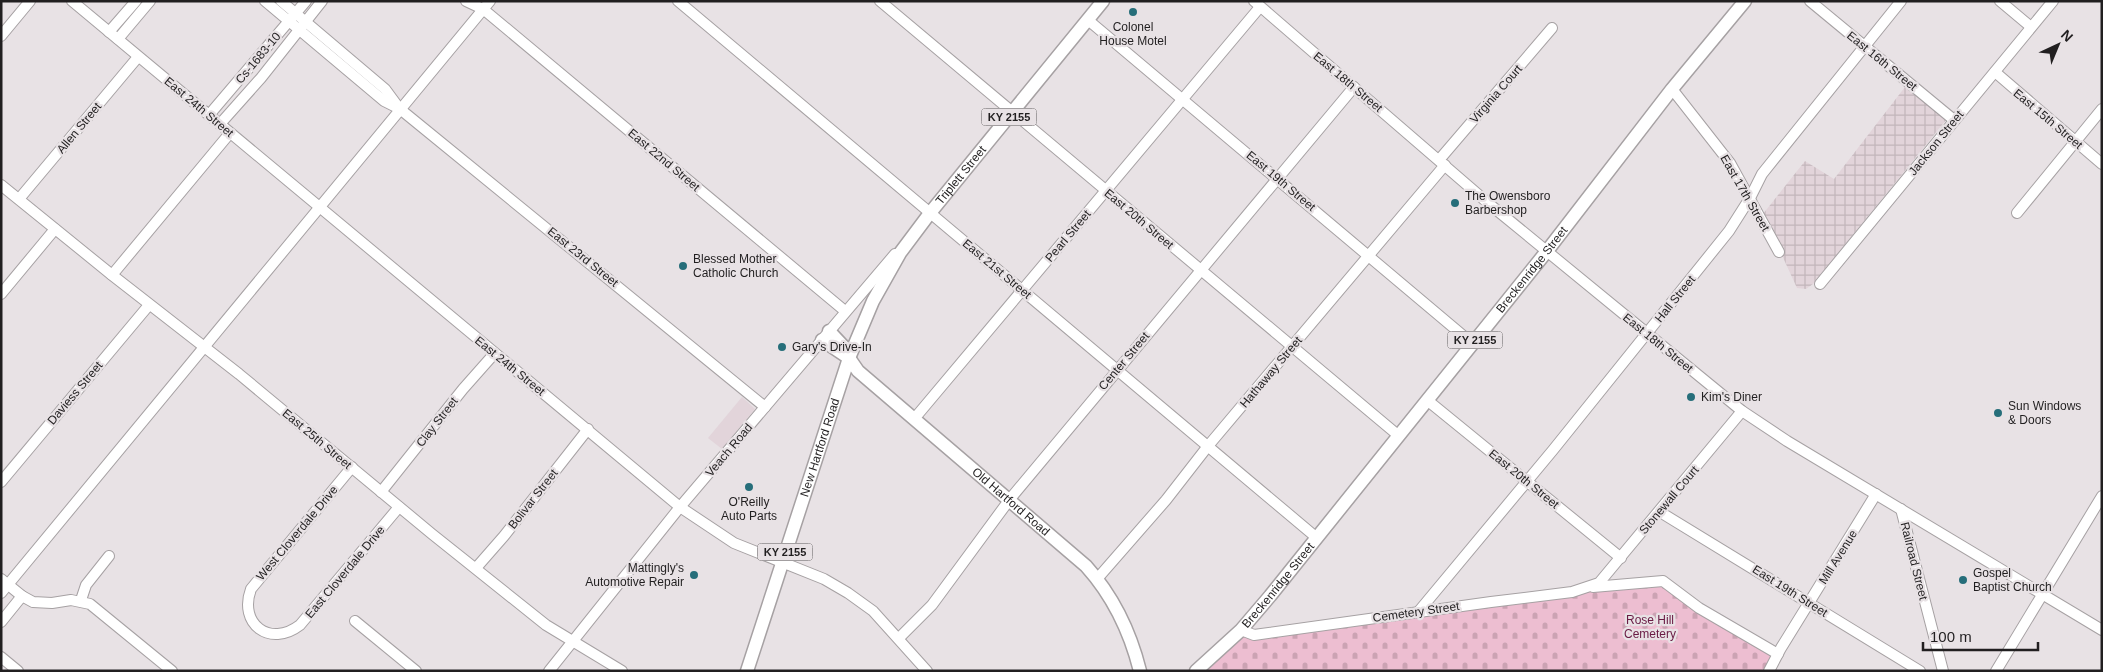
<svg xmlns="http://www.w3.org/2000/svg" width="2103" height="672" font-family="Arial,sans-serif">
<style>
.built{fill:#e2d4da}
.industrial{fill:url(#industrial-grid)}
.cemetery{fill:url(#cemetery-stones)}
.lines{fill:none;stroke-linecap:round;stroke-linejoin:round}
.minor-casing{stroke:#a6a1a3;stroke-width:12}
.major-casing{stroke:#a6a1a3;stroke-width:15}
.minor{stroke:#fff;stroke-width:10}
.major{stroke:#fff;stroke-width:12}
.poi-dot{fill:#266e7a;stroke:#e8e2e5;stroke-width:2}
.labels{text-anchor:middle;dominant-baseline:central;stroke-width:4.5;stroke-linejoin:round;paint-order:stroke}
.shield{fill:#e8e2e5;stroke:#5d5a5b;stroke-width:1}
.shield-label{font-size:11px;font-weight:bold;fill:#211f20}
.poi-label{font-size:12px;fill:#211f20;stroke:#e8e2e5;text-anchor:start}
.street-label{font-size:12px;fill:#211f20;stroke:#e8e2e5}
.park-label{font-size:12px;fill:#691b44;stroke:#e8e2e5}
</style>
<defs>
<pattern id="industrial-grid" width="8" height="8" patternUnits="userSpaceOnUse" patternTransform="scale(1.25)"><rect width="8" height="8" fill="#e2d4da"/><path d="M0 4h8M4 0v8" fill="none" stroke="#c2b6bb"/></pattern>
<pattern id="cemetery-stones" width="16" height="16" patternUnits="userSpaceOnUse" patternTransform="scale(1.25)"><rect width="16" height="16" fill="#edbed1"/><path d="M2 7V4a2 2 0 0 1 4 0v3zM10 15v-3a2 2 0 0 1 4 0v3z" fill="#cba3b3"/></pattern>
</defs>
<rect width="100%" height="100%" fill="#e8e2e5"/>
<path class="built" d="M742 397 755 409 722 449 708 438Z"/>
<path class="industrial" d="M1905 87 1946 120 1813 284 1806 289 1797 288 1763 214 1805 161 1834 179Z"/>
<path class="cemetery" d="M1663 581 1778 654 1769 671H1196L1241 630 1254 635Z"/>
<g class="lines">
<defs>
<g id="minor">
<path d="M72 1 680 507 734 543 824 579 848 593 873 611 927 671"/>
<path d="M265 1 384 101 400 109 765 407"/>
<path d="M281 1 385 89 399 108"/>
<path d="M466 1 483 9 845 311"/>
<path d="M678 1 1317 538"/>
<path d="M880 1 1399 436"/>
<path d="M1254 1 1488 203 1742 411 1787 441 2102 630"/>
<path d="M1810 1 1954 120"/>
<path d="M2000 1 2031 27"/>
<path d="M1088 20 1473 344"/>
<path d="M109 32 136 1"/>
<path d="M1 36 30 1"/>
<path d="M118 39 150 1"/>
<path d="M1995 72 2102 164"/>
<path d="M1672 89 1730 163 1779 252"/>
<path d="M209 115 306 1"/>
<path d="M220 124 261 78 322 1"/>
<path d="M1439 160 1552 28"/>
<path d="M1 185 112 275 239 374 432 534 546 625 622 671"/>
<path d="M19 199 138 57"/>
<path d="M2017 213 2102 109"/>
<path d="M112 275 230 133"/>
<path d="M1820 284 2053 1"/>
<path d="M1 294 55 229"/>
<path d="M1427 400 1621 558"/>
<path d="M914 419 1260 7"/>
<path d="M352 467 251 589C238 624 270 648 300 625L399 507"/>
<path d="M1 482 149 305"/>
<path d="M381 492 463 389 494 354"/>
<path d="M1901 509 1943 671"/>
<path d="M1660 512 1920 671"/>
<path d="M476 568 504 536 588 429"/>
<path d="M1 579 22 596 33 602 52 603 71 600 90 604 172 671"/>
<path d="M1097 579 1166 500 1208 446 1445 165"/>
<path d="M1593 587 1663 581 1699 608 1778 654"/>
<path d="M1 593 490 1"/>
<path d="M81 600 86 585 109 556"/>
<path d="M1419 611 1553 450 1729 231 1750 198 1762 174 1901 1"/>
<path d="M355 621 416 671"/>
<path d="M1 622 22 596"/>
<path d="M1241 630 1254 635 1491 602 1572 592 1599 583 1742 411"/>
<path d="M899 638 932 605 1010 499 1354 87"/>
<path d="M1 657 18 671"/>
<path d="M549 671 680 507 895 254"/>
<path d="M1769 671 1781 648 1876 494"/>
<path d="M1996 671 2102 496"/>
</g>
<g id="major">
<path id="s1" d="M829 331 845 348 849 358 858 371 1086 566C1113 596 1130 631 1140 671"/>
<path d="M822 340 849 358"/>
<path id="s2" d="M747 671 849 358 873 301 900 253 930 213 1103 1"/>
<path id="s3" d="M1196 671 1241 630 1270 596 1547 251 1672 89 1745 1"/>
</g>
</defs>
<use href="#minor" class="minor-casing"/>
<use href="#major" class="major-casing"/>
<use href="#minor" class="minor"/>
<use href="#major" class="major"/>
</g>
<g class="poi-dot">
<circle cx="1133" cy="12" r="5"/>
<circle cx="1455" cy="203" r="5"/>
<circle cx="683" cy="266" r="5"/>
<circle cx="782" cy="347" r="5"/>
<circle cx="1691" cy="397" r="5"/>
<circle cx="1998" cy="413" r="5"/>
<circle cx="749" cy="487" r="5"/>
<circle cx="694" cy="575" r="5"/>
<circle cx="1963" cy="580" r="5"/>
</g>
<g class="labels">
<g class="shield">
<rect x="981.5" y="108.5" width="55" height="17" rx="4"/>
<rect x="1447.5" y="331.5" width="55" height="17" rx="4"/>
<rect x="757.5" y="543.5" width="55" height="17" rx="4"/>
</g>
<g class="shield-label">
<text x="1009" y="117">KY 2155</text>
<text x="1475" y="340">KY 2155</text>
<text x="785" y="552">KY 2155</text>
</g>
<g class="poi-label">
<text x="1133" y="27" text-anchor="middle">Colonel<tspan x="1133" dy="14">House Motel</tspan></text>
<text x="1465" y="196">The Owensboro<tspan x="1465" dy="14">Barbershop</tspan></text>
<text x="693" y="259">Blessed Mother<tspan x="693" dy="14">Catholic Church</tspan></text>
<text x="792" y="347">Gary's Drive-In</text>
<text x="1701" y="397">Kim's Diner</text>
<text x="2008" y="406">Sun Windows<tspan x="2008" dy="14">&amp; Doors</tspan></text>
<text x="749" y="502" text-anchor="middle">O'Reilly<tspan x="749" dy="14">Auto Parts</tspan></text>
<text x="684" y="568" text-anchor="end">Mattingly's<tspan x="684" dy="14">Automotive Repair</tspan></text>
<text x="1973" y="573">Gospel<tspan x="1973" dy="14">Baptist Church</tspan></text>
</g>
<g class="street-label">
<text transform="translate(258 58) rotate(-50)">Cs-1683-10</text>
<text transform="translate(1882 61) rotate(39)">East 16th Street</text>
<text transform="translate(1348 82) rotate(40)">East 18th Street</text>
<text transform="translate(1496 94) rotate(-49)">Virginia Court</text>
<text transform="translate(199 107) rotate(40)">East 24th Street</text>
<text transform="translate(2048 119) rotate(40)">East 15th Street</text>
<text transform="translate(79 128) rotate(-50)">Allen Street</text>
<text transform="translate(1936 143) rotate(-51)">Jackson Street</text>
<text transform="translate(664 160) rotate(40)">East 22nd Street</text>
<text stroke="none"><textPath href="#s2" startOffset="545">Triplett Street</textPath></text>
<text transform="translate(1281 181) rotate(40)">East 19th Street</text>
<text transform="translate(1745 193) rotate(60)">East 17th Street</text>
<text transform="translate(1139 219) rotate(40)">East 20th Street</text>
<text transform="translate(1068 236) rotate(-50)">Pearl Street</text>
<text transform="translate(583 257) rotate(39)">East 23rd Street</text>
<text transform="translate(997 269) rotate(40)">East 21st Street</text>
<text stroke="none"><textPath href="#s3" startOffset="524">Breckenridge Street</textPath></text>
<text transform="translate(1675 299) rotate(-51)">Hall Street</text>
<text transform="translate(1658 343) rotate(39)">East 18th Street</text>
<text transform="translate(1124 361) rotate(-50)">Center Street</text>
<text transform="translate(510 366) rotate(39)">East 24th Street</text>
<text transform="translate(1271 372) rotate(-50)">Hathaway Street</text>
<text transform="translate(75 393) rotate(-50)">Daviess Street</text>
<text transform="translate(437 422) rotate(-52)">Clay Street</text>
<text transform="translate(317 439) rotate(40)">East 25th Street</text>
<text stroke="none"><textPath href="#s2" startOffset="235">New Hartford Road</textPath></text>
<text transform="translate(729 450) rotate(-50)">Veach Road</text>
<text transform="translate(1524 479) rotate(39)">East 20th Street</text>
<text transform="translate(533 499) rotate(-52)">Bolivar Street</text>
<text transform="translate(1669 500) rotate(-50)">Stonewall Court</text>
<text stroke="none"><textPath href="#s1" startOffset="251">Old Hartford Road</textPath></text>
<text transform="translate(297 533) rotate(-50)">West Cloverdale Drive</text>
<text transform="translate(1838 557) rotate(-58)">Mill Avenue</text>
<text transform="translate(1914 561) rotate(76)">Railroad Street</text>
<text transform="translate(345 572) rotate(-50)">East Cloverdale Drive</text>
<text stroke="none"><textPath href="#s3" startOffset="119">Breckenridge Street</textPath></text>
<text transform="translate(1790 591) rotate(32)">East 19th Street</text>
<text transform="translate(1416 612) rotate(-8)">Cemetery Street</text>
</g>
<g class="park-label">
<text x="1650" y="620">Rose Hill<tspan x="1650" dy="14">Cemetery</tspan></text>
</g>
</g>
<rect width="2103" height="672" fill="none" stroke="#211f20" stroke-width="5"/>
<g transform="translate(2058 45) rotate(44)" stroke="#e8e2e5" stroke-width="4" paint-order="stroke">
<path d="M0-4L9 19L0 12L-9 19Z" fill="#211f20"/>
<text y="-8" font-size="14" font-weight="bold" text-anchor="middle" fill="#211f20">N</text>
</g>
<path d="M1923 642v8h115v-8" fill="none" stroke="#211f20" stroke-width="2.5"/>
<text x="1930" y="642" font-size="15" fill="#211f20" stroke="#e8e2e5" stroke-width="4" paint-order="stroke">100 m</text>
</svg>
